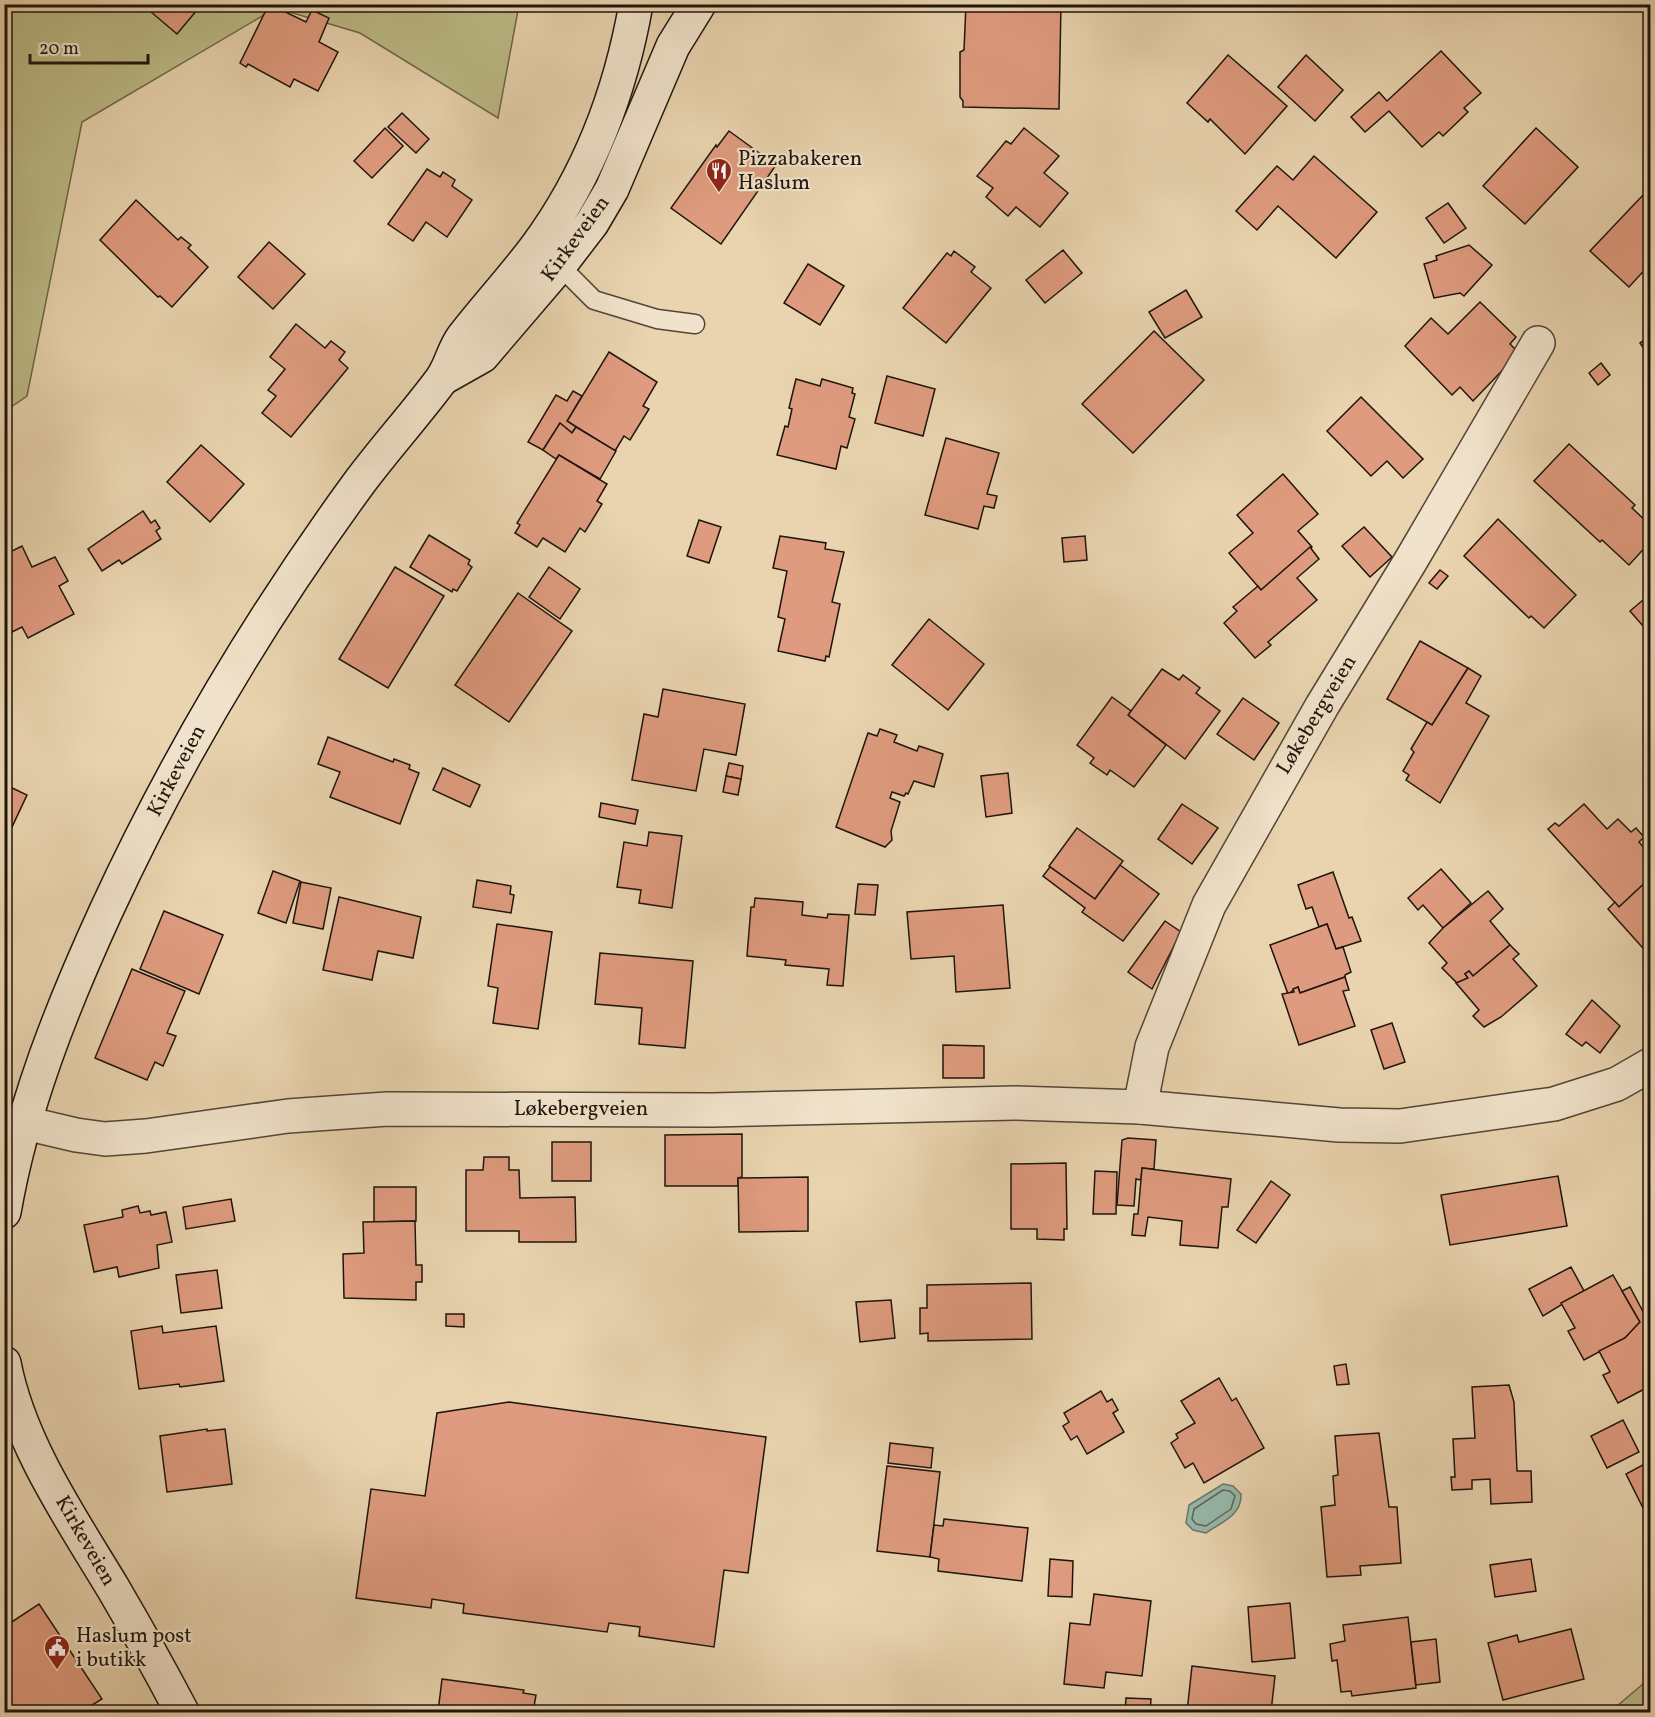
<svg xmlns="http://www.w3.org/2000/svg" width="1655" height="1717" font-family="Vollkorn,serif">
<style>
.green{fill:#bcbb87;stroke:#6d684a;stroke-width:1.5}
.water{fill:#97b8aa;stroke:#67776b;stroke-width:1.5}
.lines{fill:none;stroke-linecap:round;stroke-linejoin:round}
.shore{stroke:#5a665c;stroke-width:1.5}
.building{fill:#df9b7f;stroke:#1e150d;stroke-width:1.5}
.lane-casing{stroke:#514536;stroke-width:21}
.street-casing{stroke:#514536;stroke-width:36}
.secondary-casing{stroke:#1e150d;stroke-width:36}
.lane{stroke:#f1e3cb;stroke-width:18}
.street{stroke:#f1e3cb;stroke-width:33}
.secondary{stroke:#f1e3cb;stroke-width:33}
.labels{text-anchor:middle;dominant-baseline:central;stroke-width:4.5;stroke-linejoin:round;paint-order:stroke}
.poi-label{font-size:21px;fill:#1e150d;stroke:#f1e3cb;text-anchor:start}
.street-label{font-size:21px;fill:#1e150d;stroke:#f1e3cb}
</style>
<rect width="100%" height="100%" fill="#e9d4af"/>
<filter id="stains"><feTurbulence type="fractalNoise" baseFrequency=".00333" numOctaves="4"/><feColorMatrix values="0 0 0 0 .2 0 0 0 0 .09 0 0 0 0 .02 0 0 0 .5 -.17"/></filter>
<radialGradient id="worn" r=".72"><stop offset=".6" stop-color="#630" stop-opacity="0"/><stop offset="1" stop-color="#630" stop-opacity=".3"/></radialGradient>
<g class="green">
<path d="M5 5H519L498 118 360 33 276 8 82 122 27 396 5 411Z"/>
<path d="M1650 1678V1712H1610Z"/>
</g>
<path class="water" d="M1223 1484 1233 1486 1241 1494C1242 1515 1222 1522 1206 1533L1193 1530 1186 1523 1189 1505Z"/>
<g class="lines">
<path class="shore" d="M1223 1490 1230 1491 1235 1496 1231 1509 1206 1526 1196 1524 1192 1519 1194 1509Z"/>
</g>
<g class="building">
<path d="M157 4H191L197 10 177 34 151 12Z"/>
<path d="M269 4 306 22 312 10 329 18 319 42 338 52 318 91 294 79 290 87 248 64 246 67 240 63Z"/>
<path d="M966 4H1061L1059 109 963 107V101L960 97V52L964 50Z"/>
<path d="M1441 51 1481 93 1464 108 1468 112 1443 136 1439 132 1422 147 1389 111 1365 132 1351 117 1379 92 1387 101Z"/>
<path d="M1228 55 1287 106 1245 154 1210 119 1208 122 1187 103Z"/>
<path d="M1306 55 1343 90 1315 121 1278 87Z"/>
<path d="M402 113 429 139 416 153 388 127Z"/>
<path d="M385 128 403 146 372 178 354 161Z"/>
<path d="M1024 128 1059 156 1044 173 1068 193 1040 227 1016 207 1008 216 986 197 993 188 977 176 1006 141 1011 144Z"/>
<path d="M1536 128 1578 167 1525 224 1483 186Z"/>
<path d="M729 131 776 165 721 244 671 208 716 145 717 147Z"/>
<path d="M1314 156 1377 212 1336 258 1278 206 1257 230 1236 211 1277 166 1293 180Z"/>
<path d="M427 169 440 177 443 172 455 180 452 186 472 200 447 237 426 222 413 241 388 224Z"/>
<path d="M1643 195 1650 202V264L1629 287 1590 251Z"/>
<path d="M136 200 178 240 181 237 191 245 188 248 208 267 172 307 160 296 158 297 100 240Z"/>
<path d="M1448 203 1466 228 1444 243 1426 218Z"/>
<path d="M269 242 305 274 273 309 238 277Z"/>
<path d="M1469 245 1492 265 1464 296 1460 293 1434 298 1424 264 1437 260 1436 256Z"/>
<path d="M1063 250 1082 273 1045 303 1026 280Z"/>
<path d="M954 251 975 267 971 272 991 288 946 343 903 308 947 253 951 256Z"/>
<path d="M808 264 844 286 820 325 784 303Z"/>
<path d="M1186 290 1202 317 1165 338 1149 312Z"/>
<path d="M1480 302 1516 337 1510 344 1519 353 1473 401 1460 387 1452 395 1405 346 1431 318 1448 334Z"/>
<path d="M296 324 325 348 331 341 345 352 339 360 348 368 291 437 262 413 276 396 268 390 285 369 270 357Z"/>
<path d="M1154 331 1204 380 1133 453 1082 404Z"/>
<path d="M1650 336V358L1640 343Z"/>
<path d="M609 352 657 382 643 406 649 409 630 440 624 436 615 451 567 421Z"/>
<path d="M1601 363 1610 375 1598 385 1589 373Z"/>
<path d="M887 376 935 389 923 436 875 423Z"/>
<path d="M796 379 820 386 822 379 853 388 852 393 855 394 849 417 855 419 847 448 841 446 836 469 777 455 785 426 788 427 792 409 789 408Z"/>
<path d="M573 391 582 396 567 421 576 427 572 433 560 423 543 450 528 442 556 395 567 401Z"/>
<path d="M1361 397 1423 459 1403 478 1387 461 1371 476 1327 431Z"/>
<path d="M560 423 572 433 576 427 616 451 600 479 559 455 556 459 543 450Z"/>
<path d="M946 438 999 453 987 494 997 496 994 508 984 506 978 529 925 515Z"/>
<path d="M1569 444 1635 505 1632 508 1650 525V542L1629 565 1602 540 1600 542 1534 481Z"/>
<path d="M201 445 244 484 210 522 167 482Z"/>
<path d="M559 455 607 484 597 501 602 504 585 532 580 528 565 552 543 538 537 547 515 533 520 525 517 523Z"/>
<path d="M1283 474 1318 514 1298 531 1312 547 1261 590 1229 553 1253 533 1237 515Z"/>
<path d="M143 511 151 523 155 520 160 528 156 531 161 539 122 564 119 560 102 571 88 549Z"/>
<path d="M1498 519 1576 595 1544 628 1531 616 1529 618 1464 556Z"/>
<path d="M699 520 721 527 709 563 687 556Z"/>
<path d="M1364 527 1392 557 1370 577 1342 546Z"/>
<path d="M429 535 470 560 468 564 472 567 457 591 453 589 452 592 410 567Z"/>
<path d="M780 536 826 543 825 549 844 552 832 602 840 604 829 657 826 656 825 661 778 651 785 619 778 617 787 571 773 568Z"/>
<path d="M1085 536 1087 560 1064 562 1062 538Z"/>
<path d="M22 546 32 567 55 557 68 581 59 586 74 614 28 638 22 627 10 633 4 624V555Z"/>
<path d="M1310 547 1319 559 1297 578 1317 600 1268 642 1271 645 1255 658 1224 623 1237 611 1233 607 1258 586 1261 590Z"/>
<path d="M395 567 444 596 388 688 339 659Z"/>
<path d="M549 567 580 589 560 619 529 597Z"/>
<path d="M1440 570 1448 576 1437 589 1429 583Z"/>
<path d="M518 593 572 631 509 722 455 685Z"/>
<path d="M1650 594V620L1643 626 1630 611Z"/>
<path d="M929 619 984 664 948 710 892 665Z"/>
<path d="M1420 641 1468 668 1432 725 1387 699Z"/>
<path d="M1468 668 1481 676 1466 703 1489 716 1440 803 1406 780 1409 775 1403 771 1414 752 1411 749 1427 722 1432 725Z"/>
<path d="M1162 669 1179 680 1183 675 1200 688 1196 693 1220 711 1185 759 1128 715Z"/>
<path d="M663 689 745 704 736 755 704 749 696 791 632 780 644 714 658 717Z"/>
<path d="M1112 697 1131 711 1128 715 1166 745 1134 787 1110 770 1107 775 1090 763 1094 758 1077 745Z"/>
<path d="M1243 698 1279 723 1254 760 1217 734Z"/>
<path d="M880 729 897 735 894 742 917 751 919 746 943 754 934 787 914 781 908 794 906 793 904 796 892 792 890 798 900 802 891 831 892 840 885 847 836 827 868 733 877 736Z"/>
<path d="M328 737 393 762 394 759 410 765 409 769 419 773 400 824 330 797 340 772 318 764Z"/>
<path d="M729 763 743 766 741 779 726 776Z"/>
<path d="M443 768 480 785 470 807 433 790Z"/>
<path d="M1008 773 1012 813 986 817 981 776Z"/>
<path d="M726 776 741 779 738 795 723 792Z"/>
<path d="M4 784 27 795 12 827 4 824Z"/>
<path d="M601 803 638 810 635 824 599 817Z"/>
<path d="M1182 804 1218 828 1192 864 1158 839Z"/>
<path d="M1584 804 1607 829 1618 819 1631 832 1636 828 1644 837 1639 842 1650 855V878L1619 907 1548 829 1555 823 1559 826Z"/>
<path d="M1077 828 1123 861 1095 899 1049 866Z"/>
<path d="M649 832 682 836 672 908 639 903 641 890 617 887 624 842 647 846Z"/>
<path d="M1120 865 1159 894 1123 941 1082 912 1085 908 1043 876 1050 867 1095 899Z"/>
<path d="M1441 869 1471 903 1443 928 1423 905 1418 910 1408 898Z"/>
<path d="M273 871 300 881 286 923 258 913Z"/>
<path d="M1333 872 1349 918 1352 917 1361 941 1336 949 1327 924 1319 927 1312 907 1306 909 1298 885Z"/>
<path d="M1650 878V956L1608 909 1615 902 1619 907Z"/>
<path d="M477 880 511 886 510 894 514 895 511 913 473 907Z"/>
<path d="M301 882 331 888 323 929 293 923Z"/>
<path d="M858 884 878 885 875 915 855 914Z"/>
<path d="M1488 891 1503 909 1490 921 1510 945 1473 976 1469 971 1465 974 1468 978 1457 983 1442 968 1447 963 1429 943 1443 928Z"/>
<path d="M339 897 421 917 413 958 378 951 372 980 323 970Z"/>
<path d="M755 898 803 902 802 915 827 918 828 914 849 915 843 986 827 985 829 969 785 965 786 960 747 956 751 907H754Z"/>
<path d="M1003 905 1010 988 956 992 954 956 911 959 907 912Z"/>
<path d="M164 911 223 935 199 994 140 969Z"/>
<path d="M1165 921 1181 932 1152 989 1128 972Z"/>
<path d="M497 924 552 932 538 1029 493 1023 498 988 488 986Z"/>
<path d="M1327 924 1336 949 1343 947 1351 972 1345 975V977L1300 993 1298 987 1288 994 1270 945Z"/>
<path d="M1510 945 1519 954 1513 959 1537 986 1501 1017 1484 1027 1473 1016 1479 1010 1456 983 1468 978 1465 974 1469 971 1473 976Z"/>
<path d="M600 953 693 961 685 1048 639 1044 642 1008 595 1004Z"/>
<path d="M132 969 185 991 167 1033 176 1036 163 1066 155 1062 147 1080 95 1058Z"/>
<path d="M1345 977 1349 990 1343 991 1355 1026 1299 1045 1282 994 1294 992 1293 989 1298 987 1300 993Z"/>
<path d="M1592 1000 1620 1026 1600 1053 1586 1042 1582 1046 1566 1034Z"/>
<path d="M1392 1023 1405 1062 1384 1069 1371 1030Z"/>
<path d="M943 1045 984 1046V1078H943Z"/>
<path d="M742 1134V1177L738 1178V1186H665V1135Z"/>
<path d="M1128 1138 1156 1140 1154 1169 1142 1168 1141 1180 1136 1179 1134 1206 1117 1205 1122 1140Z"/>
<rect x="552" y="1142" width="39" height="39"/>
<path d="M484 1157H509V1170H519L520 1198 575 1197 576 1242H519V1231H466V1170H483Z"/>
<path d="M1066 1163 1067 1229H1064V1240L1037 1239V1229H1011V1164Z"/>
<path d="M1142 1168 1231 1179 1228 1207H1222L1218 1248 1180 1245 1182 1221 1148 1217 1145 1236 1132 1235 1134 1214H1138Z"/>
<path d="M1095 1171 1117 1172 1116 1214H1093Z"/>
<path d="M1558 1176 1567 1226 1450 1245 1441 1195Z"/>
<path d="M808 1177V1231L739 1232 738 1178Z"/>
<path d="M1271 1181 1290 1195 1256 1243 1237 1230Z"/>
<path d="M374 1187H416V1221L374 1222Z"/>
<path d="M231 1199 235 1221 186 1229 183 1207Z"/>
<path d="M138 1206 140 1213 150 1211 151 1215 166 1212 172 1242 157 1245 159 1268 119 1277 117 1267 94 1272 84 1225 123 1217 122 1210Z"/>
<path d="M415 1221 416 1265H422V1282H416V1300L344 1298 343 1254 364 1253 363 1222Z"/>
<path d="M1571 1267 1584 1291 1543 1316 1529 1289Z"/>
<path d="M217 1270 222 1308 181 1313 176 1275Z"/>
<path d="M1613 1275 1640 1322 1625 1338 1584 1360 1568 1331 1575 1328 1561 1303Z"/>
<path d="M1031 1283 1032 1339 928 1341V1333L920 1334V1308H927V1285Z"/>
<path d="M1630 1287 1647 1319H1650V1386L1618 1403 1603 1375 1610 1372 1599 1351 1625 1338 1640 1322 1622 1291Z"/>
<path d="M891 1300 895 1338 860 1342 856 1302Z"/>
<path d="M446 1314H464V1327L446 1326Z"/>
<path d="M162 1326 163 1333 216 1326 224 1381 180 1387 179 1384 139 1389 131 1331Z"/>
<path d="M1346 1364 1349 1384 1337 1385 1334 1366Z"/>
<path d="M1219 1378 1232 1401 1236 1398 1264 1448 1204 1483 1193 1463 1185 1468 1171 1443 1178 1438 1176 1434 1195 1423 1181 1401Z"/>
<path d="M1509 1385 1514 1402 1517 1471H1531L1532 1502 1491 1504 1490 1479 1472 1480V1489L1452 1490 1451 1477H1455L1453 1439 1475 1438 1472 1387Z"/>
<path d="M1101 1391 1107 1402 1112 1399 1118 1410 1113 1413 1124 1432 1087 1454 1077 1436 1071 1440 1063 1426 1069 1422 1064 1413Z"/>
<path d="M509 1402 766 1437 748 1573 724 1570 714 1647 639 1636 640 1627 609 1623 607 1632 463 1613 464 1604 432 1599 431 1608 356 1598 371 1489 425 1496 437 1413Z"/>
<path d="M1623 1420 1639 1452 1607 1468 1591 1436Z"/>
<path d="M207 1429V1431L225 1429 232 1484 167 1492 160 1436Z"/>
<path d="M1379 1433 1389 1507H1397L1401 1563 1360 1566 1361 1575 1327 1577 1321 1507 1335 1505 1333 1476 1338 1475 1335 1436Z"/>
<path d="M890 1443 933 1448 931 1468 888 1463Z"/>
<path d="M1650 1461V1522L1626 1474Z"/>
<path d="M887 1466 940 1472 930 1557 877 1551Z"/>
<path d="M944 1519 1028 1528 1022 1581 938 1571 939 1559 930 1557 934 1525 943 1526Z"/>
<path d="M1050 1559 1073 1561 1072 1597 1048 1596Z"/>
<path d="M1531 1559 1536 1591 1495 1597 1490 1565Z"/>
<path d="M1094 1594 1151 1601 1142 1676 1106 1672 1104 1688 1064 1684 1070 1623 1090 1625Z"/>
<path d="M1290 1603 1295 1658 1252 1662 1248 1607Z"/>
<path d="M39 1604 102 1699 81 1712H4V1627Z"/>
<path d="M1408 1617 1416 1688 1352 1696 1351 1691 1341 1692 1337 1660 1332 1661 1330 1644 1345 1641 1343 1625Z"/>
<path d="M1571 1629 1584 1679 1503 1700 1488 1643 1517 1635 1519 1642Z"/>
<path d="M1436 1639 1440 1682 1416 1685 1411 1642Z"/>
<path d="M1192 1666 1275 1676 1271 1712H1187Z"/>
<path d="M442 1679 524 1690 523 1693 536 1695 533 1712H438Z"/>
<path d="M1126 1698 1151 1699 1150 1712H1125Z"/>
</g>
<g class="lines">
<defs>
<path id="lane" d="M554 260 594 300 657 319 695 324"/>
<g id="street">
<path d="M1140 1107 1152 1047 1209 905 1322 706 1410 562 1538 343"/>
<path d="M25 1123 76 1135 105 1139 146 1136 288 1116 387 1109 712 1110 1015 1103 1140 1107 1339 1125 1400 1126 1554 1104 1617 1084 1650 1065"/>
</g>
<g id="secondary">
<path d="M443 378 482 356 559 266 592 223 612 189 673 46 699 4"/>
<path d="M4 1212C22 1107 62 1007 106 911 176 759 261 617 359 483 385 448 415 415 441 380 451 367 453 350 463 337 487 306 514 277 537 246 589 175 621 90 636 4"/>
<path d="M4 1363C19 1443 72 1520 113 1588 137 1629 160 1670 182 1712"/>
</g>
</defs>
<use href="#lane" class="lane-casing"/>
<use href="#street" class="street-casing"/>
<use href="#secondary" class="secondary-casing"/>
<use href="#lane" class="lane"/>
<use href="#street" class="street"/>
<use href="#secondary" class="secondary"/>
</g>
<defs>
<symbol id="restaurant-pin" viewBox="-11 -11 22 30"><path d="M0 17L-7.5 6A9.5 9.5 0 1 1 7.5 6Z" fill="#8f2418" stroke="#f1e3cb"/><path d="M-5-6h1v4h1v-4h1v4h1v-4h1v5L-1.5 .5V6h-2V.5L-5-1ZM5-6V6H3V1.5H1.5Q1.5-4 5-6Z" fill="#fff"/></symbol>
<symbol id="civic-pin" viewBox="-11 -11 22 30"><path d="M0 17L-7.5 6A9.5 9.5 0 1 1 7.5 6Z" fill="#8f2418" stroke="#f1e3cb"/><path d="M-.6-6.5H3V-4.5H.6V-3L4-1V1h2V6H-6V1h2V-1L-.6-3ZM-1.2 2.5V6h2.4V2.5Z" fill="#fff"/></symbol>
</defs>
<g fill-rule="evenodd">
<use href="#restaurant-pin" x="704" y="156" width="30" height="40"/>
<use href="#civic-pin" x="42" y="1633" width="30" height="40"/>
</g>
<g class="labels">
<g class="poi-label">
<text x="738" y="159">Pizzabakeren<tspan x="738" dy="24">Haslum</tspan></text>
<text x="76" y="1636">Haslum post<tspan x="76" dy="24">i butikk</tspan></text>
</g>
<g class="street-label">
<text transform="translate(576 239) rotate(-54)">Kirkeveien</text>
<text transform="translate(1317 715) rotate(-59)">Løkebergveien</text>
<text transform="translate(177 771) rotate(-62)">Kirkeveien</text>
<text x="581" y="1109">Løkebergveien</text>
<text transform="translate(85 1541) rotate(60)">Kirkeveien</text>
</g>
</g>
<rect width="1655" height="1717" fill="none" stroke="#e9d4af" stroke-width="24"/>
<rect x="6" y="6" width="1643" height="1705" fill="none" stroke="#1e150d" stroke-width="3"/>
<rect x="12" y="12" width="1631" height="1693" fill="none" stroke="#1e150d" stroke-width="1.5"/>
<path d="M30 54v9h118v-9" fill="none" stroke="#1e150d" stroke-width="3"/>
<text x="39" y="54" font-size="18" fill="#1e150d" stroke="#f1e3cb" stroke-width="4.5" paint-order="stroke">20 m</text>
<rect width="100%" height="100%" filter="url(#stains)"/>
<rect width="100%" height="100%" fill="url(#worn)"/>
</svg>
